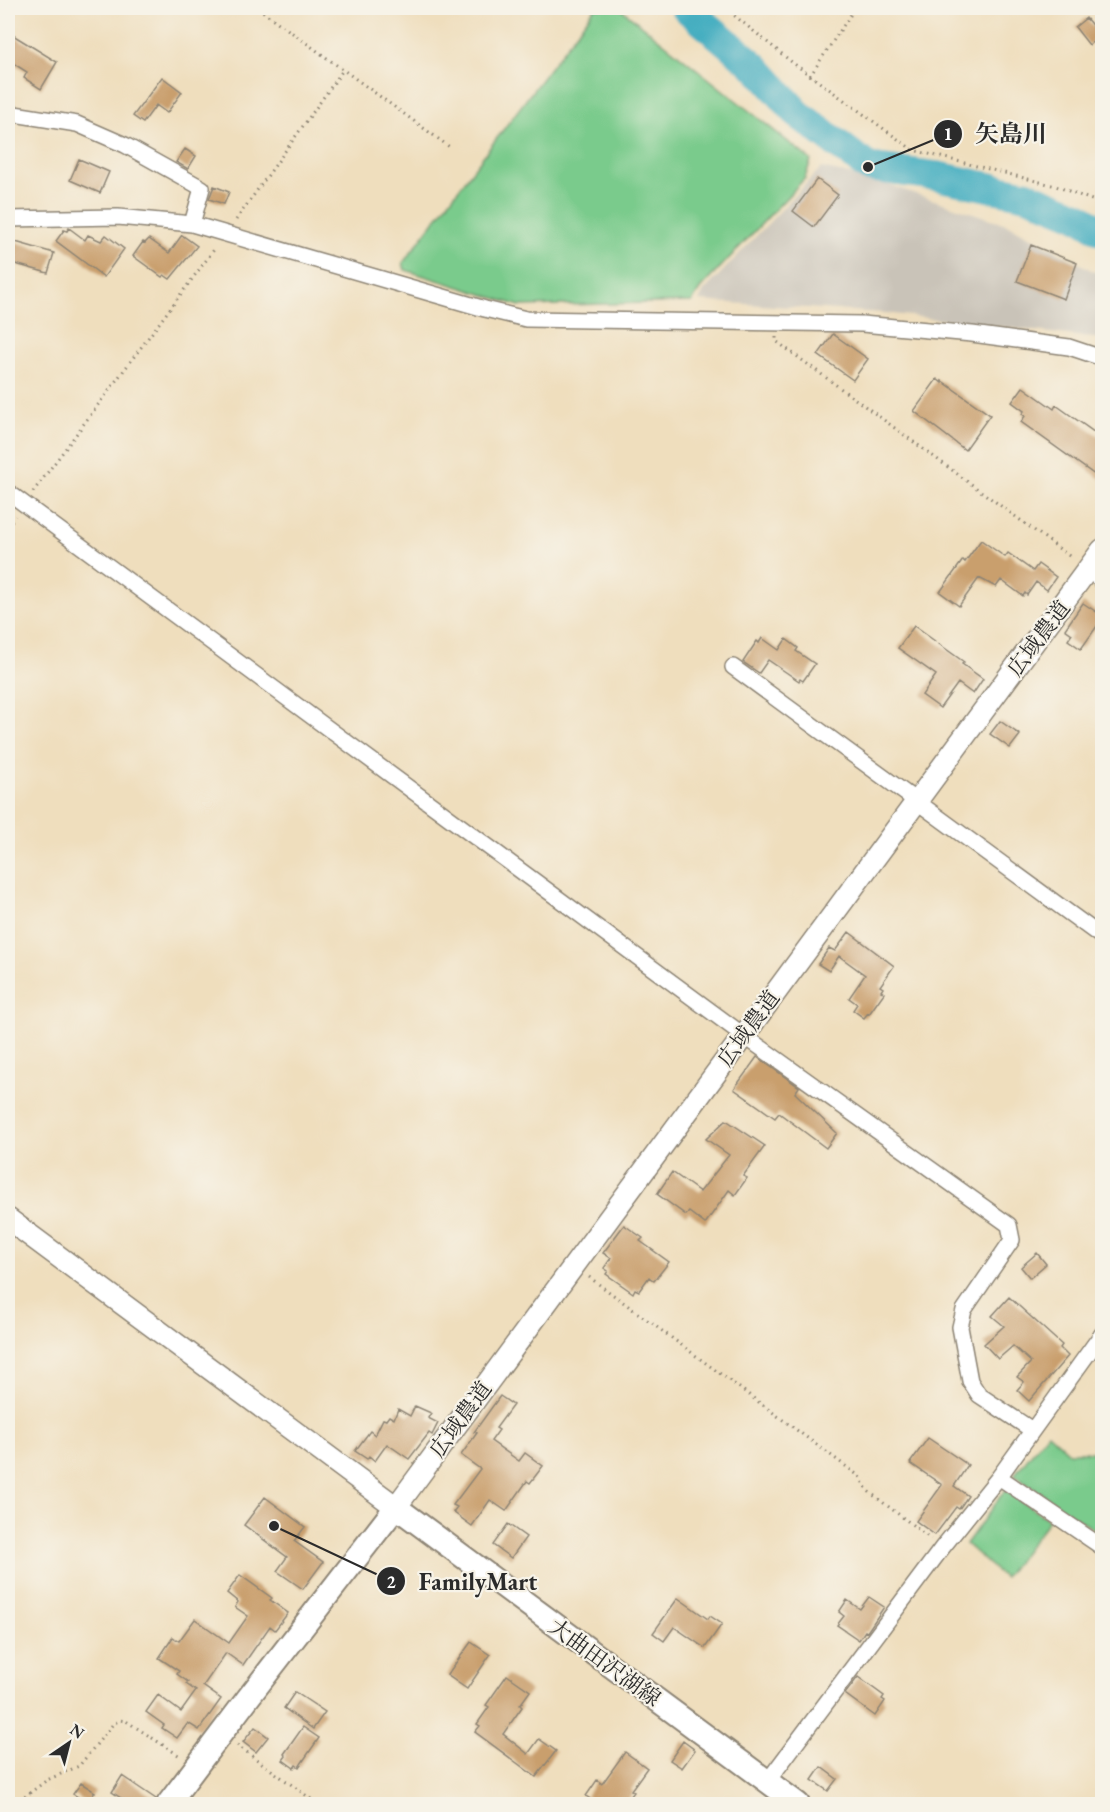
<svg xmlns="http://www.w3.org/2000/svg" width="1110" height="1812" font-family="'EB Garamond','Noto Serif JP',serif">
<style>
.industrial{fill:#c9c3b8}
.green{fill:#7acb8c;stroke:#527b5c;stroke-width:1.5}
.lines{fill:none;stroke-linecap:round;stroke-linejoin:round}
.river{stroke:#40acbf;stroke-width:30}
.building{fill:#c99f6d}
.street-casing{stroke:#8d8474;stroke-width:18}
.secondary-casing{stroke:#8d8474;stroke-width:24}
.primary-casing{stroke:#8d8474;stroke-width:26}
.path{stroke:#8d8474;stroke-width:3;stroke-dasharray:1.5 4.5;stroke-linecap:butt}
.street{stroke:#fff;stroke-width:15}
.secondary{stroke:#fff;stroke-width:21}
.primary{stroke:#fff;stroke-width:22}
.labels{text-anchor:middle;stroke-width:4.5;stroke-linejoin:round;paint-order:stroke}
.street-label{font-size:22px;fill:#2b2b2b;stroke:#f7f3e8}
.leader{fill:none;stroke:#2b2b2b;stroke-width:2}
.callout-dot{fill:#2b2b2b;stroke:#f7f3e8;stroke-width:2}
.mark-label{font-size:18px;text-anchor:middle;font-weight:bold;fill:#fff}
.callout-label{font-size:24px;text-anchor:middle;font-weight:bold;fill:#2b2b2b;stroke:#f7f3e8;stroke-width:4.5;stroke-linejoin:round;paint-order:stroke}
</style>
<rect width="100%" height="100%" fill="#f7f3e8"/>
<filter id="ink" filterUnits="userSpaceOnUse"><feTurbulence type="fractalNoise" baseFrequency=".0167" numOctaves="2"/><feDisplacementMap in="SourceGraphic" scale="12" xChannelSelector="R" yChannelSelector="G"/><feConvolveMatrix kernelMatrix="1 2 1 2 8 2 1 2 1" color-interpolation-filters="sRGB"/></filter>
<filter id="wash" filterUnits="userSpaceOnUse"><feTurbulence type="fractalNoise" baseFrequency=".008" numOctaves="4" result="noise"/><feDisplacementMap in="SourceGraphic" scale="24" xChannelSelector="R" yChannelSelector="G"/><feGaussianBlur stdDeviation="1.35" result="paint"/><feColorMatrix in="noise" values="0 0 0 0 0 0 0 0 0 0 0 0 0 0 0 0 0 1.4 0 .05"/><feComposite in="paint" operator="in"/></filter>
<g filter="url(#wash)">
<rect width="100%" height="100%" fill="#efdebd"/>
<path class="industrial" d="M821,168L868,178L1009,225L1102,276V339L885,313L699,301L704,291Z"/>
<path class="green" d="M595,8H620L811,160L805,178L700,289L692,302L520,306L405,270L403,263Z
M1048,1433L1069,1452H1102V1535L1014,1475Z
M1005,1490L1049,1520L1004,1578L966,1544Z"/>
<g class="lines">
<path class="river" d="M686,8L756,67L798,114L868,167L936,176L1027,195L1078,216L1102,231"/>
</g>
<g id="blocks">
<path class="building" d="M1086,18L1100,35L1089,45L1075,27Z
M8,32L57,62L41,89L24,78L27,72L8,60Z
M162,77L182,92L167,113L156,105L143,123L133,116Z
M185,149L196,156L188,169L176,162Z
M79,159L109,172L100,193L70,180Z
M817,179L838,195L814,227L793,211Z
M214,186L229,192L224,204L209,199Z
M69,228L85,240L88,235L101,241L106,235L124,249L104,277L56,241L64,230L67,231Z
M182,235L197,246L170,279L164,275L162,277L133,256L143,242L145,243L149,239L169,253Z
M12,241L54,253L48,273L8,262Z
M1031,245L1077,263L1064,299L1017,281Z
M833,334L868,359L853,380L818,355Z
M937,379L942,383V381L990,415L965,450L914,411Z
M1023,387L1054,409L1056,405L1102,438V480L1021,422L1025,416L1022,414L1024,411L1012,402Z
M981,540L1005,557L1008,553L1033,571L1038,564L1056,577L1047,590L1036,582L1027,595L1025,593L1023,596L1001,580L996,587L979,578L959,606L940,592L963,560L965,562Z
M1083,603L1101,615L1099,617L1102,619L1081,649L1068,640L1072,634L1065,629Z
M914,626L964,662L962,664L983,679L973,694L958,683L940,708L922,695L936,675L898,648Z
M762,638L779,650L786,639L798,648L796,651L815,664L803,681L800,679L799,681L768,660L759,673L743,662L757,641L759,643Z
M1000,721L1020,735L1010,748L990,734Z
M849,932L894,966L880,986L883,988L881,991L884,993L869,1014L868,1013L864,1018L853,1010L857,1004L849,998L865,975L839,956L829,971L818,964L829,948L835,951Z
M757,1057L799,1087L795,1093L837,1133L826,1148L779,1113L775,1118L734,1089Z
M726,1120L765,1146L743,1176L747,1178L735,1195L729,1190L705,1224L689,1212L686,1215L657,1194L672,1172L700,1192L729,1155L706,1139Z
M624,1225L643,1238L640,1241L669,1262L654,1281L649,1277L639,1291L635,1289L633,1293L606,1274L608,1271L604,1268L611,1258L603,1253Z
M1037,1253L1046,1264L1030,1278L1021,1267Z
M1009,1297L1062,1345L1060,1348L1068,1356L1029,1401L1017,1390L1024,1382L1017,1377L1031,1362L1013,1346L998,1359L984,1344L1004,1326L992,1316Z
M500,1396L513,1405L496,1428L499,1430L491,1441L519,1461L525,1453L543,1466L530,1483L527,1481L506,1511L490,1500L472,1526L453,1512L457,1507L453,1505L480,1469L461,1455L477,1433L474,1432Z
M415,1406L431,1413L428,1418L438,1423L432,1435L429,1433L409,1459L387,1444L375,1461L369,1456L367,1459L355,1451L370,1431L375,1435L383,1419L386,1420L389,1416L394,1419L398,1409L410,1416Z
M928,1438L968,1465L954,1486L968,1496L959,1509L956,1507L935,1535L916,1521L942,1485L910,1463Z
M265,1497L305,1527L294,1541L323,1562L303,1589L277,1571L287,1557L244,1525Z
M508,1524L526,1537L511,1558L493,1545Z
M240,1575L272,1598L270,1600L288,1613L275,1630L270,1626L243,1665L226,1653L203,1686L221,1699L199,1730L188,1723L177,1738L162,1728L164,1725L146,1712L158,1695L181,1712L196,1691L186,1684L188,1682L177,1674L179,1671L159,1658L173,1637L179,1641L195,1619L229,1643L248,1616L235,1607L238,1602L227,1593Z
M869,1597L884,1607L867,1632L865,1631L859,1640L837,1625L844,1616L839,1612L847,1600L860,1609Z
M678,1598L708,1619L710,1616L722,1624L705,1648L674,1627L664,1641L653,1633Z
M471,1642L490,1655L467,1689L447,1675Z
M507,1675L530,1691L520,1705L522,1707L503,1734L528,1754L539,1739L556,1751L536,1777L475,1732L480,1726L477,1724L489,1707L486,1705Z
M858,1677L884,1696L882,1699L885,1701L875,1716L845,1694Z
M295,1692L325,1712L313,1729L284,1708Z
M255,1727L268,1737L256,1752L243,1742Z
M303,1727L319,1738L299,1767L296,1765L294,1768L283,1760L286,1756L284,1754Z
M683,1741L695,1750L682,1768L670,1760Z
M625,1752L647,1768L631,1790L634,1792L625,1804H598L586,1796L597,1780L602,1784Z
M821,1767L837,1779L828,1791L812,1780Z
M122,1776L156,1799L155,1804H130L112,1792Z
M81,1783L95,1792L87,1803L73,1794Z"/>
</g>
</g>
<g filter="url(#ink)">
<use href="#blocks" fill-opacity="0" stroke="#8d8474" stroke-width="1.5"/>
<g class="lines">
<defs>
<path id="street" d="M8,113L77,124L125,145L202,188L192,224
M8,219L118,217L192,224L485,309L526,319L862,324L972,334L1069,347L1102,358
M8,492L743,1035L1009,1225L1012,1240L964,1310L960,1327L970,1381L979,1395L1032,1430
M1088,570L1102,581
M733,667L1102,937
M999,1477L1102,1547
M767,1782L942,1548L999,1477L1102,1334"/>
<path id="secondary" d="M8,1219L396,1507L1102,550"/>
<path id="primary" d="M168,1804L248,1698L396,1507L798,1804"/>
</defs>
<use href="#street" class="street-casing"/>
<use href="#secondary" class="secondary-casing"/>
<use href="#primary" class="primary-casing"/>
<path class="path" d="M258,8L451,148
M725,8L793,63L913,150L1056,186L1102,204
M810,76L855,8
M236,220L343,70
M776,337V341L1072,558
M33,492L216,247
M8,526L15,516
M589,1277L859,1476L868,1491L931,1539
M237,1745L318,1804
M15,1804L47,1780L79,1766L113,1724L120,1720L126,1721L180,1756"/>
<use href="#street" class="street"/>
<use href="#secondary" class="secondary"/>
<use href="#primary" class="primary"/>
</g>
</g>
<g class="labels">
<g class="street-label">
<text transform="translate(1038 638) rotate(-53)" y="8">広域農道</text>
<text transform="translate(748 1028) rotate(-54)" y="8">広域農道</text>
<text transform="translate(460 1419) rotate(-54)" y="8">広域農道</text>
<text transform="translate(605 1662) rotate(36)" y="8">大曲田沢湖線</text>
</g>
</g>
<path class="leader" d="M868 167L948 134M274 1526L391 1581"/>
<g class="callout-dot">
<circle cx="868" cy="167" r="6"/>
<circle cx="274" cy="1526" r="6"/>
<circle cx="948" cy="134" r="15"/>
<circle cx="391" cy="1581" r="15"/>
</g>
<g class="mark-label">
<text x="948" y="140">1</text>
<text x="391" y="1588">2</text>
</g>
<g class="callout-label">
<text x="1011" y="142">矢島川</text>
<text x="478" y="1590">FamilyMart</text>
</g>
<rect width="1110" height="1812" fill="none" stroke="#f7f3e8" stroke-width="30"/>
<g transform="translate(69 1743) rotate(35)" stroke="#f7f3e8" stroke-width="4.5" paint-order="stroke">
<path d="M0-4.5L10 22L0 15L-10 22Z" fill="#2b2b2b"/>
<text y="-9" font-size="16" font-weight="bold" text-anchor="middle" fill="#2b2b2b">N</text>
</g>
</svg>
